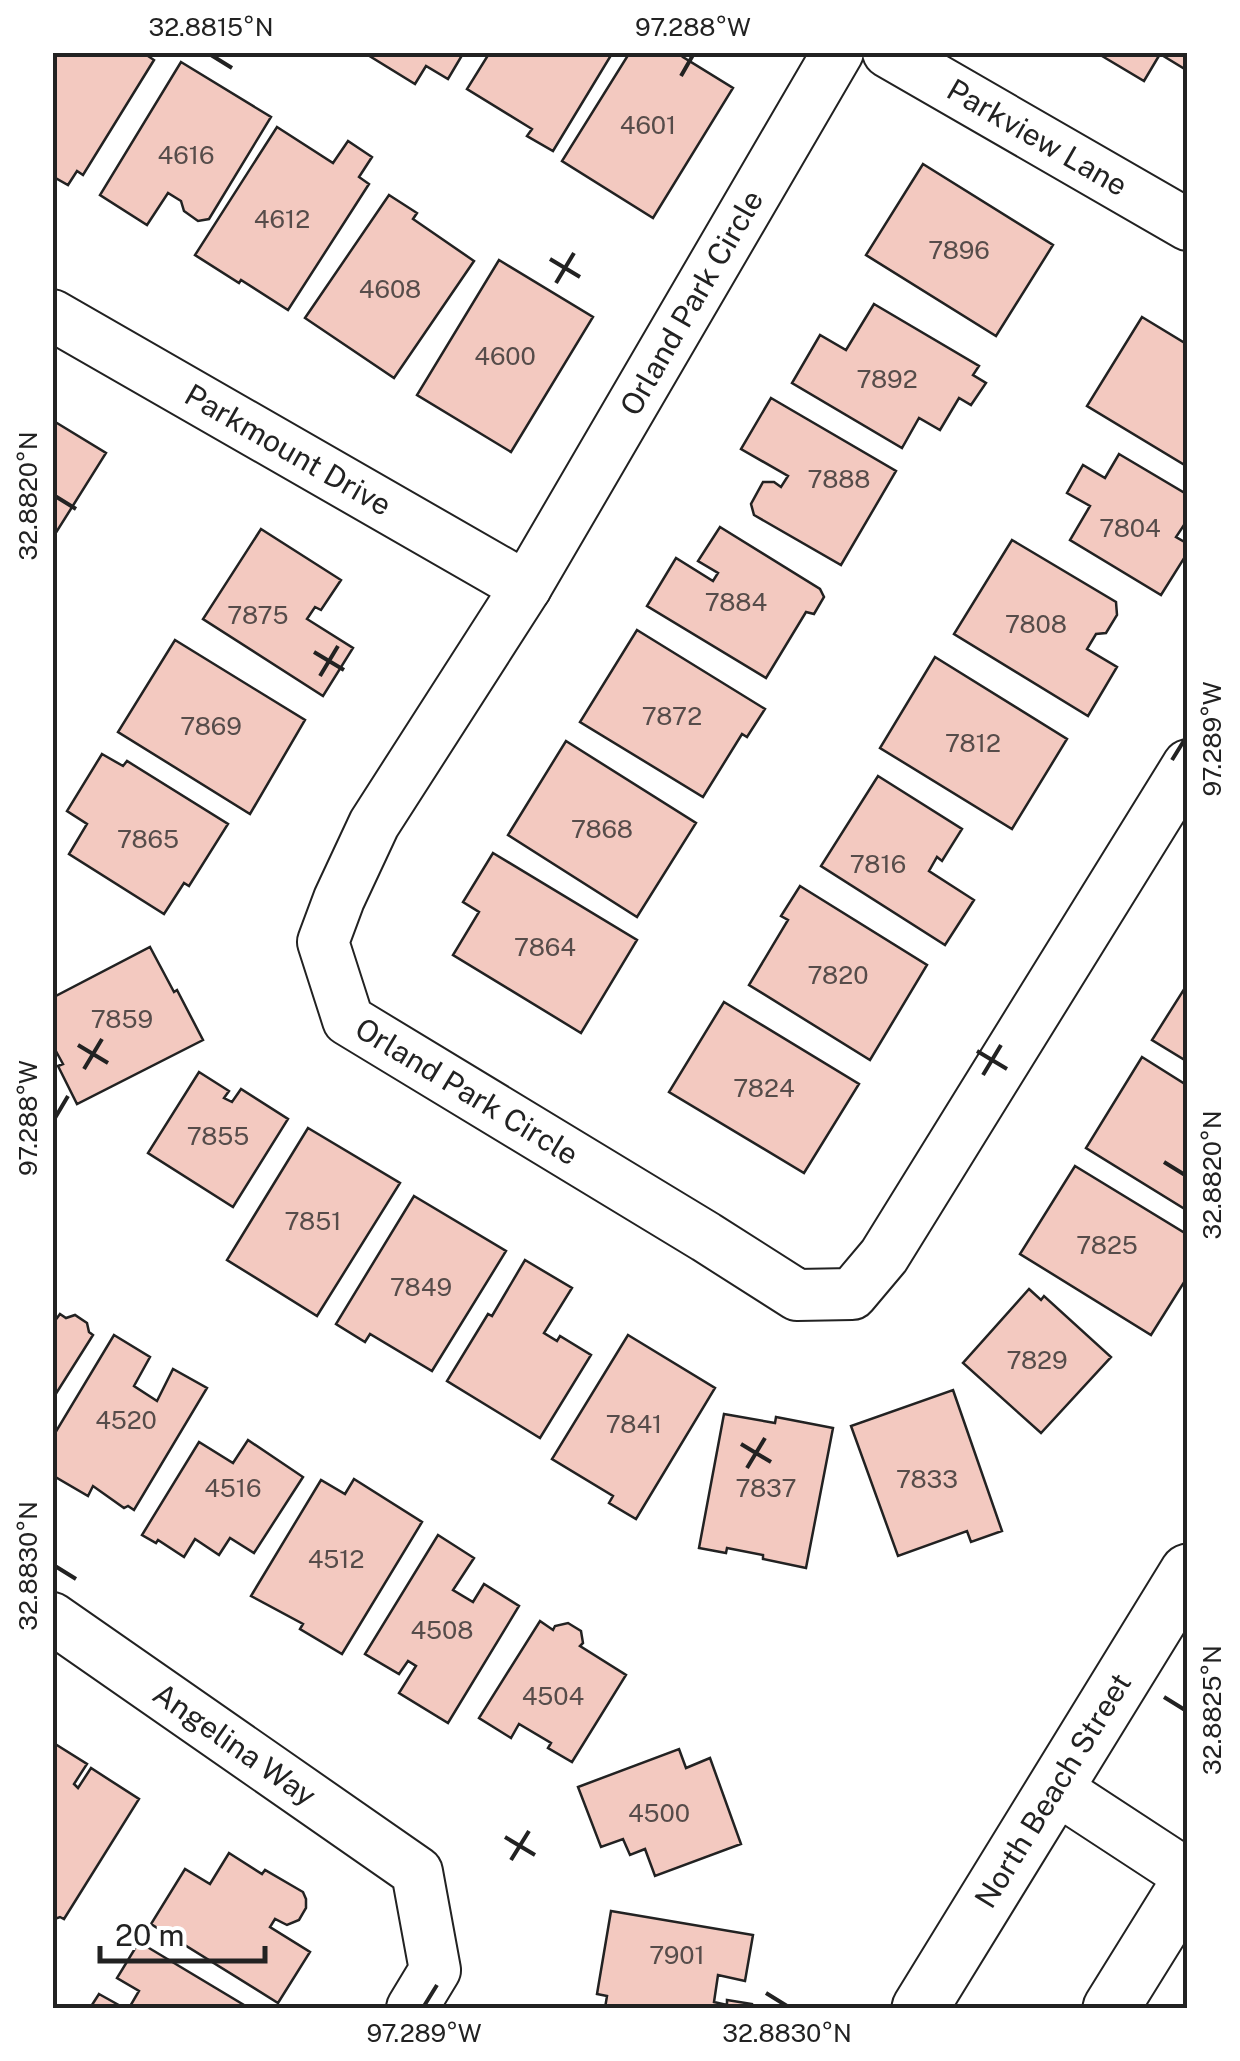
<svg xmlns="http://www.w3.org/2000/svg" width="1240" height="2061" font-family="'Public Sans',sans-serif">
<style>
.building{fill:#f3c9c0;stroke:#222;stroke-width:2.5}
.lines{fill:none;stroke-linecap:round;stroke-linejoin:round}
.street-casing{stroke:#222;stroke-width:54}
.secondary-casing{stroke:#222;stroke-width:59}
.street{stroke:#fff;stroke-width:50}
.secondary{stroke:#fff;stroke-width:55}
.ticks{fill:none;stroke:#222;stroke-width:4}
.labels{text-anchor:middle;stroke-width:8;stroke-linejoin:round;paint-order:stroke}
.number-label{font-size:25px;fill:#564c4a}
.street-label{font-size:30px;fill:#222;stroke:#fff}
.neatline{fill:none;stroke:#222;stroke-width:4}
.ticks-label{font-size:25px;text-anchor:middle;fill:#222}
</style>
<rect width="100%" height="100%" fill="#fff"/>
<path class="building" d="M52,52H142L154,60L83,175L77,171L68,185L52,176Z
M363,52H464L448,79L426,66L415,84Z
M490,52H613L553,151L527,136L532,129L467,89Z
M630,52H683L685,54L683,57L733,88L653,218L562,161Z
M1188,52V71L1160,54L1144,81L1097,53Z
M181,62L271,117L209,219L198,221L184,211L181,201L168,193L147,225L100,195Z
M277,127L333,163L348,141L372,157L359,177L369,184L288,310L241,280L239,283L195,255Z
M923,164L1053,245L996,336L866,255Z
M389,195L417,213L413,219L474,261L394,378L305,318Z
M499,260L593,317L511,452L417,395Z
M874,304L979,366L973,375L986,383L971,405L959,398L940,430L919,418L902,448L792,383L820,335L846,350Z
M1142,317L1188,345V467L1087,406Z
M771,398L896,471L841,565L754,515L751,504L763,482H774L781,487L788,476L741,449Z
M52,420L106,453L52,539Z
M1119,454L1188,495V519L1176,537L1188,544V552L1161,595L1070,540L1090,506L1067,493L1083,465L1105,478Z
M720,527L820,589L824,597L814,614L806,612L766,678L647,606L676,558L713,581L718,573L698,561Z
M261,529L341,580L321,610L315,607L307,619L353,648L323,696L203,619Z
M1012,540L1116,602L1117,615L1106,633L1096,634L1087,649L1117,667L1088,716L954,634Z
M637,630L765,709L747,737L742,734L703,797L580,722Z
M175,640L305,720L250,814L118,732Z
M935,657L1067,739L1012,829L880,748Z
M566,741L696,823L637,917L508,835Z
M102,754L123,766L127,761L228,824L189,886L184,883L164,914L69,854L87,824L67,811Z
M878,776L962,829L942,861L937,857L929,871L974,900L945,945L821,866Z
M493,853L637,940L581,1033L453,955L479,912L463,902Z
M800,886L927,965L870,1060L749,985L788,920L781,916Z
M150,947L174,992L177,990L203,1040L77,1104L58,1066L63,1064L52,1044V998Z
M1188,983V1062L1152,1040Z
M724,1002L859,1084L804,1173L669,1092Z
M1142,1057L1188,1086V1211L1086,1148Z
M199,1072L229,1091L224,1098L232,1102L241,1089L288,1119L233,1207L148,1153Z
M308,1128L400,1183L317,1316L227,1260Z
M1075,1166L1188,1235V1276L1151,1335L1020,1254Z
M414,1196L506,1251L432,1371L370,1334L365,1342L336,1324Z
M525,1260L572,1288L544,1333L557,1341L560,1336L591,1355L540,1438L447,1381L488,1314L492,1316Z
M1029,1289L1041,1300L1044,1296L1111,1357L1041,1433L963,1363Z
M60,1314L66,1318L75,1315L87,1323L89,1332L93,1335L52,1400V1315L57,1318Z
M114,1335L150,1357L134,1386L157,1401L173,1369L207,1388L134,1510L128,1506L124,1508L93,1486L88,1496L52,1475V1438Z
M628,1335L715,1388L636,1519L609,1503L613,1496L552,1459Z
M953,1390L1002,1531L971,1542L967,1531L898,1556L851,1426Z
M724,1414L775,1423L776,1417L833,1428L806,1568L763,1559V1555L727,1548L726,1553L699,1548Z
M248,1440L303,1477L254,1553L230,1538L219,1555L195,1539L184,1557L158,1540L156,1543L142,1535L199,1442L233,1463Z
M354,1479L422,1522L342,1654L300,1629L303,1624L251,1596L321,1480L345,1494Z
M438,1535L474,1558L453,1590L473,1602L484,1584L519,1606L448,1723L399,1693L416,1666L408,1661L399,1674L365,1654Z
M540,1621L553,1630L555,1626L568,1623L581,1631L583,1643L580,1646L626,1675L572,1762L548,1748L551,1743L519,1724L511,1738L479,1718Z
M52,1742L87,1764L74,1784L78,1788L91,1768L139,1799L64,1919L60,1917L52,1920Z
M679,1749L686,1768L710,1758L741,1844L655,1876L645,1849L630,1855L623,1839L601,1847L578,1787Z
M229,1853L262,1874L265,1870L303,1892L306,1899V1908L299,1920L287,1925L275,1919L270,1927L310,1952L278,2003L151,1924L185,1869L210,1884Z
M611,1911L753,1935L745,1981L718,1975L714,2002L727,2005V2000L752,2004V2008H605L607,1996L597,1994Z
M139,1942L249,2008H129L139,1991L117,1978Z
M99,1994L124,2008H90Z"/>
<g class="lines">
<defs>
<g id="street">
<path id="s1" d="M838,52L526,587L374,824L339,899L323,942L348,1020L706,1237L797,1295L852,1294L884,1256L1188,765"/>
<path id="s2" d="M888,52L1188,225"/>
<path id="s3" d="M52,315L526,587"/>
<path id="s4" d="M52,1618L417,1872L435,1970L412,2008"/>
<path d="M1055,1788L1188,1875"/>
</g>
<g id="secondary">
<path id="s5" d="M920,2008L1188,1572"/>
<path d="M1111,2008L1188,1884"/>
</g>
</defs>
<use href="#street" class="street-casing"/>
<use href="#secondary" class="secondary-casing"/>
<use href="#street" class="street"/>
<use href="#secondary" class="secondary"/>
</g>
<path class="ticks" d="M211,55L232,68M681,76L693,55M550,259L580,277M556,283L574,253M55,496L76,509M314,652L344,670M320,676L338,646M1172,760L1185,739M78,1045L108,1063M977,1051L1007,1069M84,1069L102,1039M983,1075L1001,1045M55,1118L68,1096M1164,1162L1185,1175M741,1444L771,1462M747,1468L765,1438M55,1566L76,1579M1164,1697L1185,1710M505,1837L535,1855M511,1860L529,1831M766,1993L787,2006M424,2006L437,1985"/>
<g class="labels">
<g class="number-label">
<text x="648" y="134">4601</text>
<text x="186" y="164">4616</text>
<text x="282" y="228">4612</text>
<text x="959" y="259">7896</text>
<text x="390" y="298">4608</text>
<text x="505" y="365">4600</text>
<text x="887" y="388">7892</text>
<text x="839" y="488">7888</text>
<text x="1130" y="537">7804</text>
<text x="736" y="611">7884</text>
<text x="258" y="624">7875</text>
<text x="1036" y="633">7808</text>
<text x="672" y="725">7872</text>
<text x="211" y="735">7869</text>
<text x="973" y="752">7812</text>
<text x="602" y="838">7868</text>
<text x="148" y="848">7865</text>
<text x="878" y="873">7816</text>
<text x="545" y="956">7864</text>
<text x="838" y="984">7820</text>
<text x="122" y="1028">7859</text>
<text x="764" y="1097">7824</text>
<text x="218" y="1145">7855</text>
<text x="313" y="1230">7851</text>
<text x="1107" y="1254">7825</text>
<text x="421" y="1296">7849</text>
<text x="1037" y="1369">7829</text>
<text x="126" y="1429">4520</text>
<text x="634" y="1433">7841</text>
<text x="927" y="1488">7833</text>
<text x="233" y="1497">4516</text>
<text x="766" y="1497">7837</text>
<text x="336" y="1568">4512</text>
<text x="442" y="1639">4508</text>
<text x="553" y="1705">4504</text>
<text x="659" y="1822">4500</text>
<text x="677" y="1964">7901</text>
</g>
<g class="street-label">
<text dy="10" stroke="none"><textPath href="#s2" startOffset="172">Parkview Lane</textPath></text>
<text transform="translate(692 303) rotate(-60)" y="10">Orland Park Circle</text>
<text dy="10" stroke="none"><textPath href="#s3" startOffset="272">Parkmount Drive</textPath></text>
<text dy="10" stroke="none"><textPath href="#s1" startOffset="1250">Orland Park Circle</textPath></text>
<text dy="10" stroke="none"><textPath href="#s4" startOffset="222">Angelina Way</textPath></text>
<text dy="10" stroke="none"><textPath href="#s5" startOffset="255">North Beach Street</textPath></text>
</g>
</g>
<rect width="1240" height="2061" fill="none" stroke="#ffffff" stroke-width="110"/>
<path d="M100 1946v15h165v-15" fill="none" stroke="#222222" stroke-width="5"/>
<text x="115" y="1946" font-size="30" fill="#222222" stroke="#ffffff" stroke-width="8" paint-order="stroke">20 m</text>
<rect x="55" y="55" width="1130" height="1951" class="neatline"/>
<g class="ticks-label">
<text x="211" y="36">32.8815°N</text>
<text x="693" y="36">97.288°W</text>
<text transform="translate(28 496) rotate(-90)" y="9">32.8820°N</text>
<text transform="translate(1212 739) rotate(-90)" y="9">97.289°W</text>
<text transform="translate(28 1118) rotate(-90)" y="9">97.288°W</text>
<text transform="translate(1212 1175) rotate(-90)" y="9">32.8820°N</text>
<text transform="translate(28 1566) rotate(-90)" y="9">32.8830°N</text>
<text transform="translate(1212 1710) rotate(-90)" y="9">32.8825°N</text>
<text x="424" y="2042">97.289°W</text>
<text x="787" y="2042">32.8830°N</text>
</g>
</svg>
